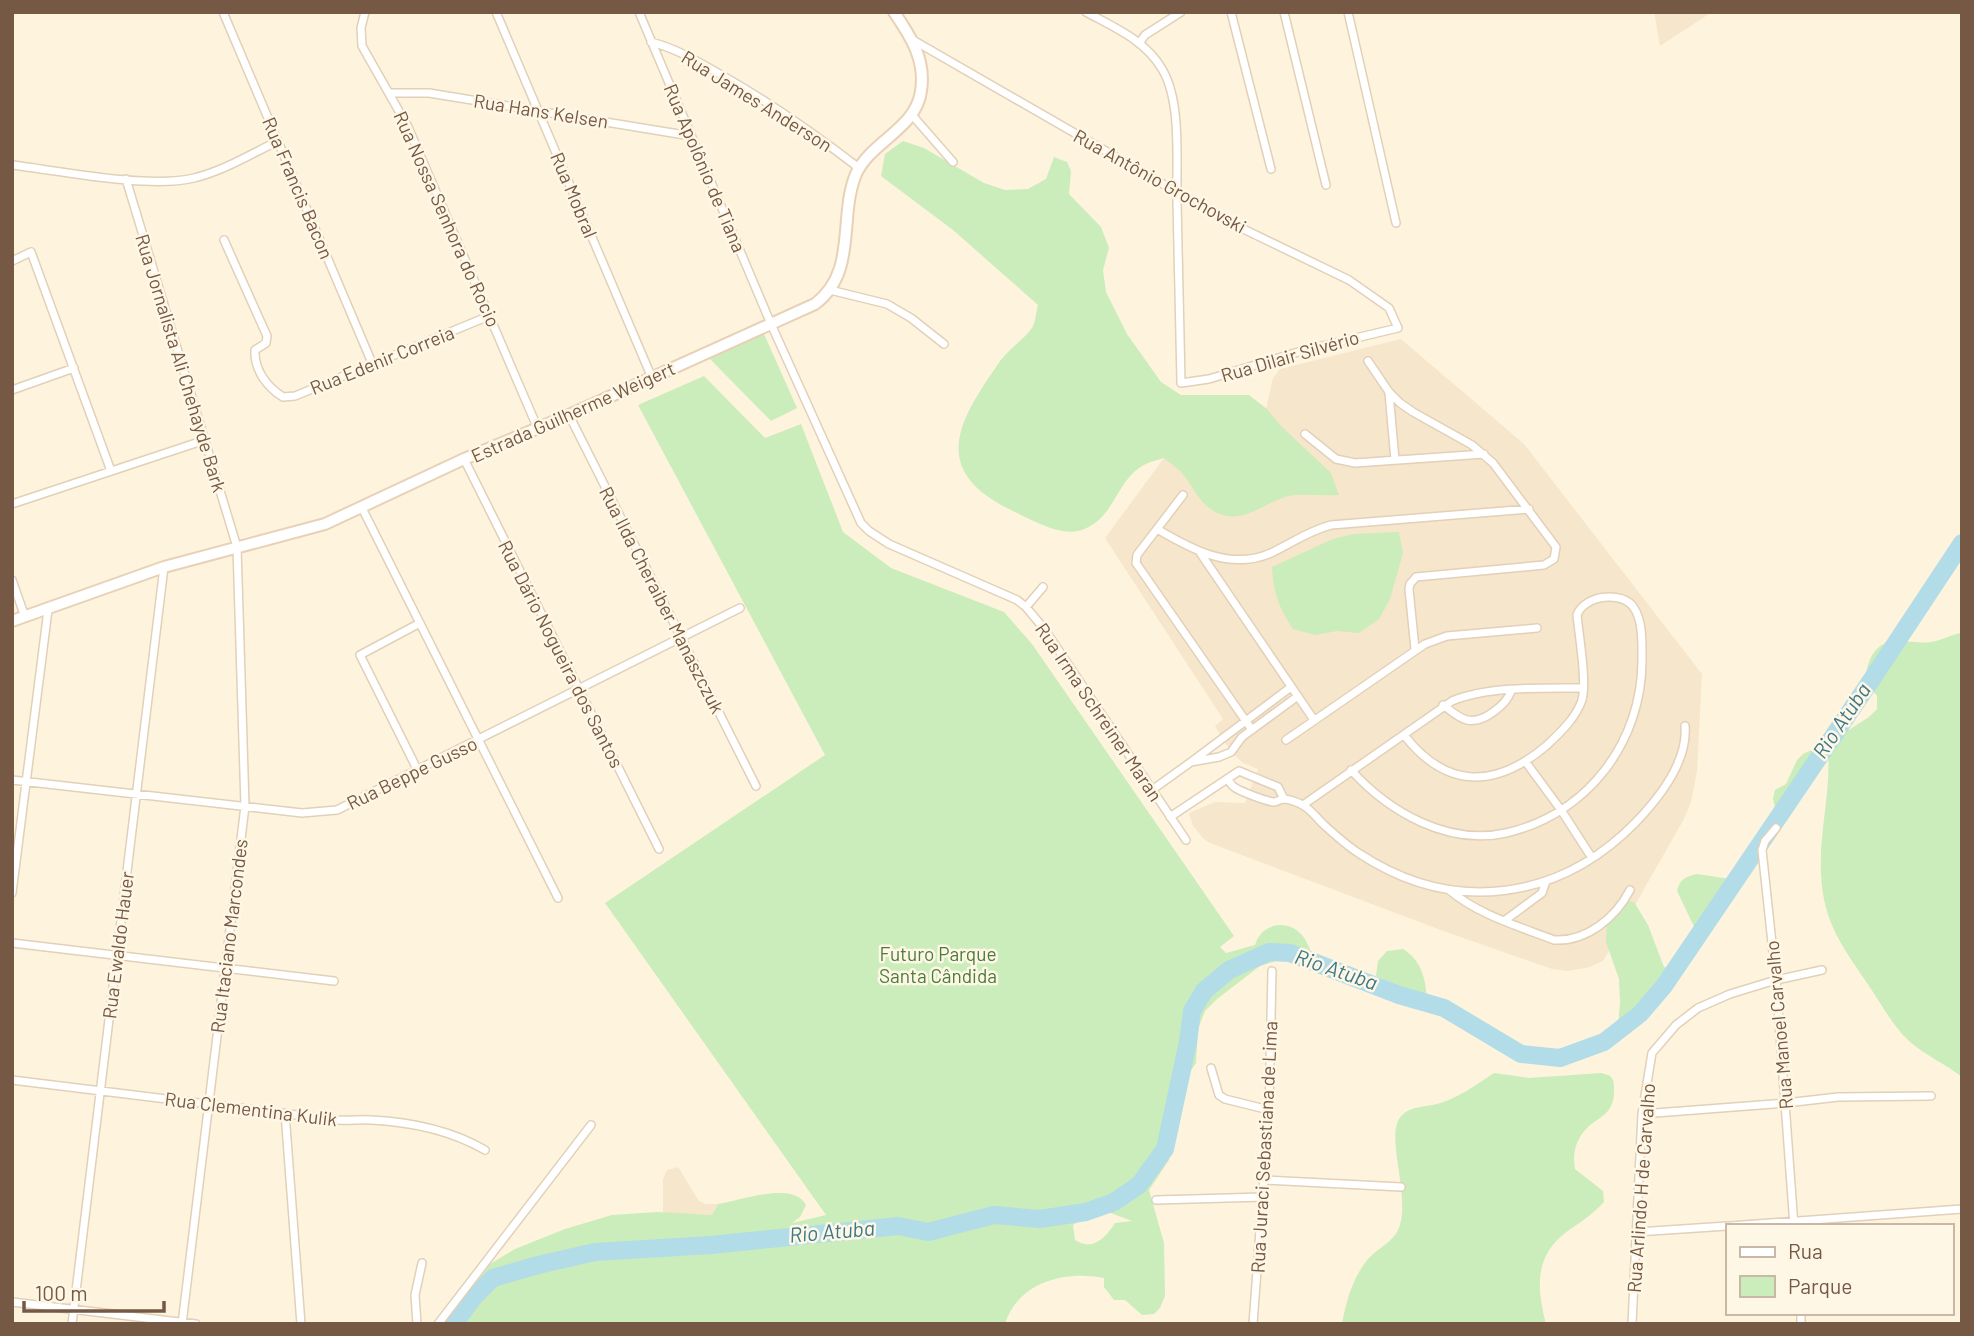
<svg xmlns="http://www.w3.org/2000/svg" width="1974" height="1336" font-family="Barlow,sans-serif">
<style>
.residential{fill:#f6e6cb}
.green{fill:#cbecbb;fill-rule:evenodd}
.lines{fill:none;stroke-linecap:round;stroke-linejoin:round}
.river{stroke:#b1dce8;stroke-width:18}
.street-casing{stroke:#e2d0b9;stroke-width:10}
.secondary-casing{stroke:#e8d1b7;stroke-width:14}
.street{stroke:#fff;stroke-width:7}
.secondary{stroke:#fff;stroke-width:10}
.labels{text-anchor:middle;stroke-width:5;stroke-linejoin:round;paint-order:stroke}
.street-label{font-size:19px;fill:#755944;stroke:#fff7e5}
.park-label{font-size:19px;fill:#4a7c3b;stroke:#fff7e5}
.water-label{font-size:21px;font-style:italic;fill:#3c788b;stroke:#fff7e5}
</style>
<rect width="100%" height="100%" fill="#fef4dd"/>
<path class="residential" d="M1654,12H1712L1660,46Z
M1401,339L1524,444L1702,674L1697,771L1691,802L1684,819L1603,961L1590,967L1568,971L1552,969L1446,932L1210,843L1204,839L1193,826L1189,813L1215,802L1245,803L1258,769L1243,763L1231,752L1215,726L1223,719L1105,538L1164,458L1266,409L1273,378L1280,369Z
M678,1167L699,1201L706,1204H718L712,1215L682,1214L659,1221L663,1213V1179L667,1170Z"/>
<path class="green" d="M903,141L924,148L984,183L1005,190L1028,189L1046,179L1054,157L1067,162L1071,171L1069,194L1101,227L1109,248L1103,270L1106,292L1127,334L1161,382L1181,395H1249L1267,409L1281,426L1331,473L1339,495C1324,496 1310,494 1295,495C1264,498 1241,533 1208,507C1196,497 1191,483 1181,472C1177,467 1169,463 1164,458C1158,460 1149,462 1144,465C1115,480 1115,522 1078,531C1056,536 1022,515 1003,506C927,465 964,414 1000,361C1009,349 1027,337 1033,326C1036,320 1036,311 1038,305L953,230L881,176L885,154Z
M764,334L797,408L771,421L709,358Z
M704,376L765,438L801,424L843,532L891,568L1004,612L1032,644L1234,936L1220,947L1226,953L1255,945C1261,924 1286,918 1301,934C1307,940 1311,952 1314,960L1276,961L1260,966L1217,999L1205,1011L1198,1029L1196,1063L1184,1081L1169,1160L1149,1190L1164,1243L1165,1296L1160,1308L1154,1314L1142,1315L1125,1300H1114L1104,1287V1278C1065,1270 1018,1282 1005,1324H445L490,1264L515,1249L565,1229L612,1215L657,1212L712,1215L718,1204C739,1201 794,1180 806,1205L800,1217L792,1223L826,1215L605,903L825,755L638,405ZM1108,1212L1132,1221L1115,1223C1106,1237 1093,1252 1075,1240L1073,1225L1081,1220Z
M1399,532L1403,553L1390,599L1379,619L1359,633L1337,631L1315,635L1293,629C1279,608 1273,592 1272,567L1333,539L1354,534Z
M1962,633V1077C1945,1064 1925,1055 1909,1041C1893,1026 1883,1007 1871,989C1844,948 1823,925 1821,873C1819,832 1831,792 1828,751L1822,747L1816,752L1777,816L1773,799L1775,790L1786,784L1797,760L1803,754L1833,740L1869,717L1877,709V696C1868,684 1863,677 1869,662C1883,627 1911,648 1936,641C1945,639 1952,634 1962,633Z
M1697,874L1737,880L1699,937L1677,891C1680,879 1685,877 1697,874Z
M1620,900L1634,902L1648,925L1664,967L1677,971L1656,999L1618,1028L1620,1002L1619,979L1606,942L1607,917Z
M1403,949C1422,961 1425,978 1427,998L1376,976L1378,961L1387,951Z
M1494,1073L1529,1078L1601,1073C1609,1075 1614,1076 1614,1086C1616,1120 1594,1114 1580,1137C1574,1147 1573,1157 1575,1169L1603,1191L1604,1202C1592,1215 1579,1223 1565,1233C1534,1258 1537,1288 1546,1324H1342C1346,1301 1354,1273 1371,1256C1379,1248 1393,1241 1398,1230C1412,1201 1386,1140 1399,1119C1407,1107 1421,1107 1433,1105C1456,1100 1474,1086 1494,1073Z"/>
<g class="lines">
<path class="river" d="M454,1324L474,1297L493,1278L538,1265L595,1252L711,1245L898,1226L928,1232L994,1215L1040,1219L1086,1212L1114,1202L1139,1185L1165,1149L1188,1042L1192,1011L1204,991L1229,970L1269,952L1290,953L1399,995L1444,1008L1521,1054L1560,1058L1604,1042L1640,1014L1664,986L1872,679L1962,543"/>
<defs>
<path id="street" d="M223,12L372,363
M365,12L361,28L362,46L408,127L538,429
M496,12L652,378
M639,12L771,324L861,523L869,531L889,544L1017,600L1026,607L1045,630L1186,840
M1231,12L1271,169
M1284,12L1326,185
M1348,12L1396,223
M913,40L1229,222L1349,280L1389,308L1398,328L1305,350L1209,379L1181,383C1180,322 1178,261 1177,201C1176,162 1182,102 1162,69C1145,40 1115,28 1086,12
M651,42C678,49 700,63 725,77C772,104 816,135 859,168
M1140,42L1145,35L1181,12
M391,93H429L691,136
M912,115L953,162
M12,165C61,171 149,189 194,178C223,171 251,154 278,141
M126,179L237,547L245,806L182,1324
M224,240L267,336L266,343L255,350C254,370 267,387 283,397L295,396L489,316
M12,261L31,252L111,471
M830,290L887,304L911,318L944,344
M1368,361L1389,392L1400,403L1413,412L1472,445L1493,463L1556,547L1554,559L1544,565L1416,577L1410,584L1409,589L1415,649
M12,390L74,368
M1389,393L1395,460
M569,415L756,786
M1305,434L1336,459L1355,463L1484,454
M464,459L659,849
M1183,495L1137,555L1136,563L1252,730
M12,504L205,440
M362,508L558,898
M1157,529C1191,549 1230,571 1271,553C1292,543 1308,531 1331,525L1529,509
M1201,554L1314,720
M12,580L25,617
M1026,607L1043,587
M1291,687L1191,762L1219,757L1231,752L1242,737L1298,696
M1443,705C1450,710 1458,718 1467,720C1483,724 1507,704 1511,691
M1286,740L1425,644L1447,636L1537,628
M1525,761L1561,810L1592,858
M1351,770C1389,812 1448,846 1506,833C1588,814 1642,742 1642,660C1642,644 1643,621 1634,608C1623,590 1584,595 1577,615C1579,636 1587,681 1582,700C1576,718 1560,733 1546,746C1495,789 1446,789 1404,735
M418,771L360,655L420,623
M1227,779C1228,780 1233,787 1234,787C1239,791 1268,802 1274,802C1277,802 1280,799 1284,799C1289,799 1300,803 1304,806C1311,810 1317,818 1323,824C1335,835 1347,846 1360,854C1453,915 1559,901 1636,822C1659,798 1688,761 1685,726
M12,780L302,813L337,810L740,608
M1152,790L1191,762
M1303,805L1452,701C1489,686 1543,688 1583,688
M1170,817L1239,771L1278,787L1284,799
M1776,828L1765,841L1762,850L1776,980L1794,1226
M1449,890C1479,915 1518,926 1554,940C1587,942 1616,917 1630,890
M12,893L48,610
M1504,921L1542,893L1546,881
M12,943L334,981
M1211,1068L1219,1095L1225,1099L1269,1110
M12,1080L338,1120C349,1121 360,1119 372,1120C410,1122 452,1131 485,1150
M285,1113L301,1324
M1642,1114L1786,1103L1838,1097L1931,1096
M1264,1180L1401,1187
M1156,1200L1263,1197
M1730,1226L1962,1209
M1637,1232L1727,1226
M12,1302L196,1324
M1801,1313V1324
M72,1324L164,567
M417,1324L415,1295L422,1263
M438,1324L591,1125
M1253,1324L1269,1110L1272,971
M1632,1324L1642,1114L1652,1053L1676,1025L1698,1008L1730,994L1776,980L1822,970"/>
<path id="secondary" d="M12,621L164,567L325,524L464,459L569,415L815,304C858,272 838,217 856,174C871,141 916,129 921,91C926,60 911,37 894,12"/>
</defs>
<use href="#street" class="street-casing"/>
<use href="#secondary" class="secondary-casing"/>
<use href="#street" class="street"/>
<use href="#secondary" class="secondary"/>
</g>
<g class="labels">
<g class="street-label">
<text transform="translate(757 101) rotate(32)" y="7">Rua James Anderson</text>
<text transform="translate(541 111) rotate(9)" y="7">Rua Hans Kelsen</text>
<text transform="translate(705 168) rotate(67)" y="7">Rua Apolônio de Tiana</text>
<text transform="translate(1160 181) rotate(29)" y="7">Rua Antônio Grochovski</text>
<text transform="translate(298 188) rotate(67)" y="7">Rua Francis Bacon</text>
<text transform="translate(574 195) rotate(67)" y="7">Rua Mobral</text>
<text transform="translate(447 219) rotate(66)" y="7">Rua Nossa Senhora do Rocio</text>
<text transform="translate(1290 356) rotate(-16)" y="7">Rua Dilair Silvério</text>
<text transform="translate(382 360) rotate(-22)" y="7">Rua Edenir Correia</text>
<text transform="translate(181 363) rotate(73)" y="7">Rua Jornalista Ali Chehayde Bark</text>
<text transform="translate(573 412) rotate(-24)" y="7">Estrada Guilherme Weigert</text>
<text transform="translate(662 600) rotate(63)" y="7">Rua Ilda Cheraiber Manaszczuk</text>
<text transform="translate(561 654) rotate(63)" y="7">Rua Dário Nogueira dos Santos</text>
<text transform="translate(1099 712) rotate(56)" y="7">Rua Irma Schreiner Maran</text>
<text transform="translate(412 773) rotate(-26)" y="7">Rua Beppe Gusso</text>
<text transform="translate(229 936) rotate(-83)" y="7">Rua Itaciano Marcondes</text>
<text transform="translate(118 945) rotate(-83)" y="7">Rua Ewaldo Hauer</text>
<text transform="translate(1779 1025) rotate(-95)" y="7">Rua Manoel Carvalho</text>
<text transform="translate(251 1109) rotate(7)" y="7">Rua Clementina Kulik</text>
<text transform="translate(1264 1147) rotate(-87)" y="7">Rua Juraci Sebastiana de Lima</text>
<text transform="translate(1641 1188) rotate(-86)" y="7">Rua Arlindo H de Carvalho</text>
</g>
<g class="park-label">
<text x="938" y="961">Futuro Parque<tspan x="938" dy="22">Santa Cândida</tspan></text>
</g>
<g class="water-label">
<text transform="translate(1842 721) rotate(-56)" y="7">Rio Atuba</text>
<text transform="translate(1336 970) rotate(19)" y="7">Rio Atuba</text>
<text transform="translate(832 1232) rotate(-5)" y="7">Rio Atuba</text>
</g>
</g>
<rect width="1974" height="1336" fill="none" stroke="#755944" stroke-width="28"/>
<rect x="1726" y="1224" width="228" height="91" fill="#fff7e5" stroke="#c8b8a5" stroke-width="2"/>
<rect x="1740" y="1247" width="35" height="10" fill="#ffffff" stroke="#c8b8a5" stroke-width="2"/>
<text x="1788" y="1259" font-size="21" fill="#755944">Rua</text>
<rect x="1740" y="1276" width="35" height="21" fill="#cbecbb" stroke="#c8b8a5" stroke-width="2"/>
<text x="1788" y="1294" font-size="21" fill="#755944">Parque</text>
<path d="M24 1301v10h140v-10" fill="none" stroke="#755944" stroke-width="3.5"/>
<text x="35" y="1301" font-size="21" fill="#755944" stroke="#fff7e5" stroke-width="5" paint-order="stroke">100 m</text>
</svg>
